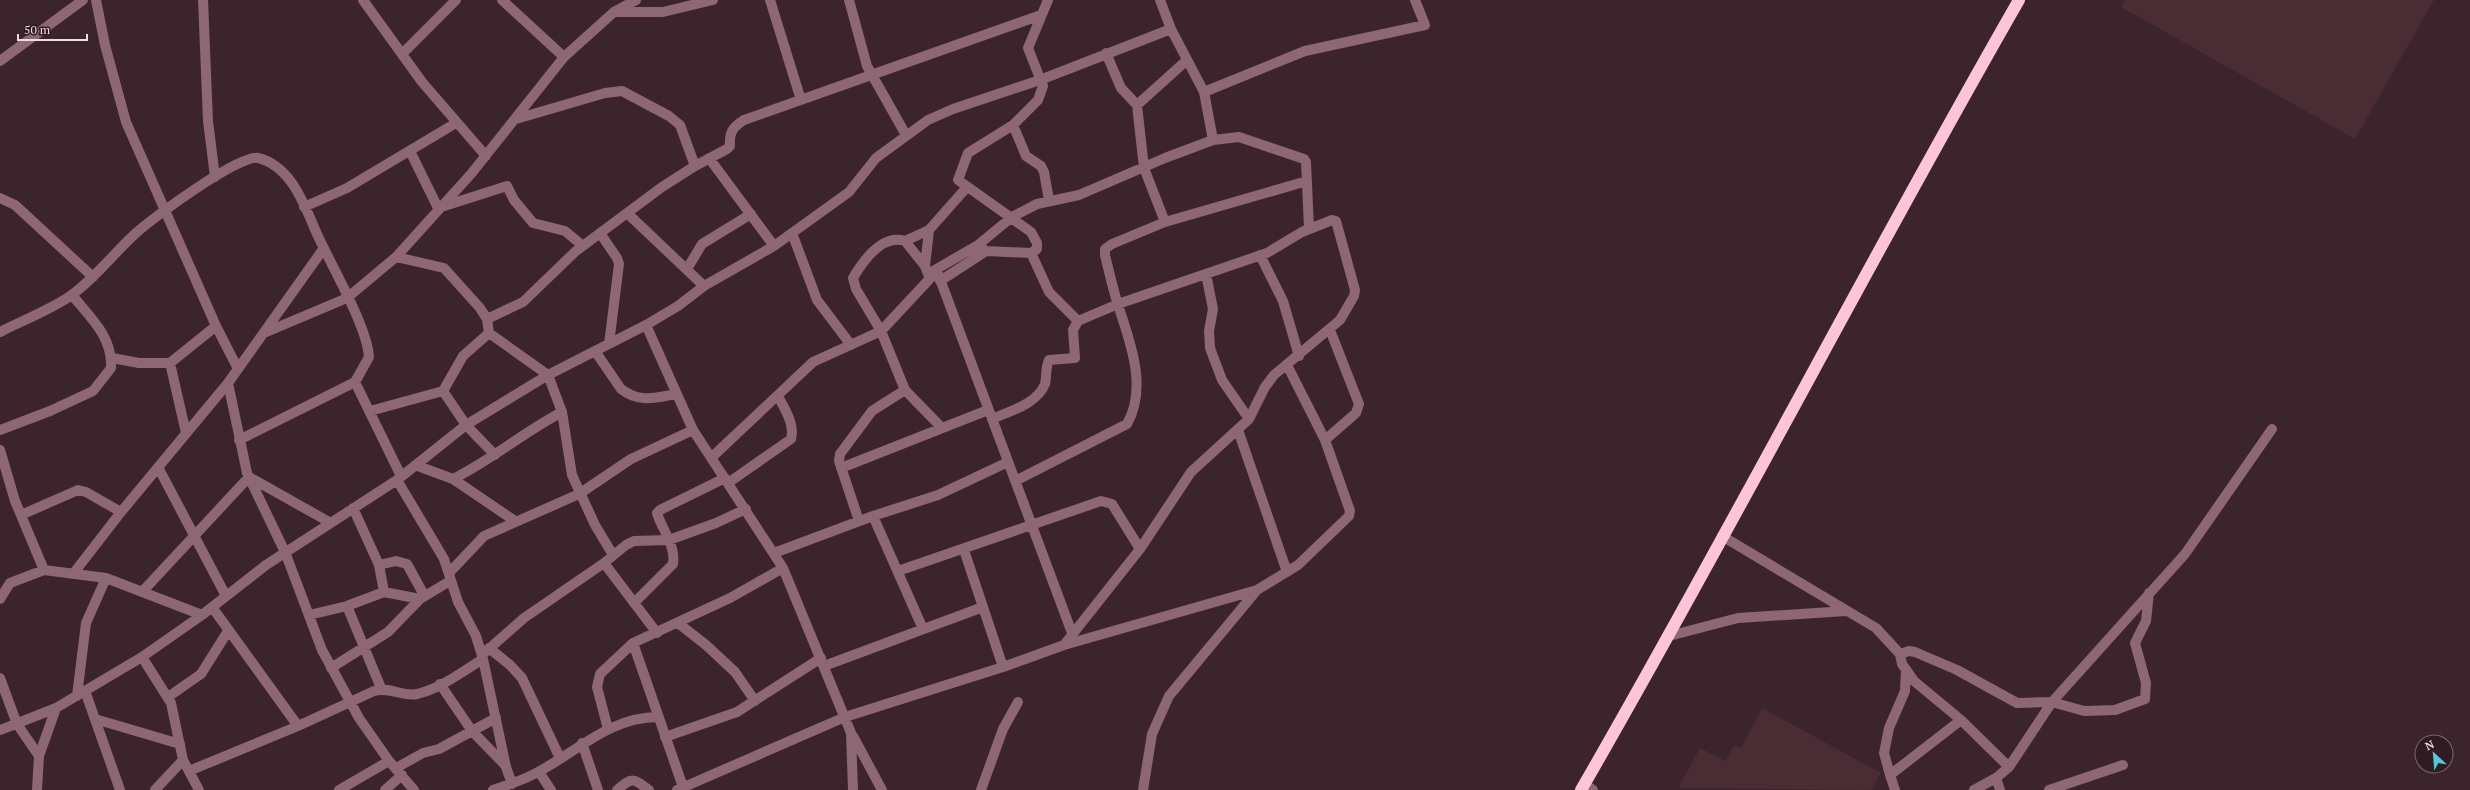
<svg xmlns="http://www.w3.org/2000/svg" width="2470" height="790" font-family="'PT Serif',serif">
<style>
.built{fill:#4a2c35}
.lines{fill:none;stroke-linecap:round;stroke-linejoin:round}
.minor{stroke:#8d6773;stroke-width:10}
.highway{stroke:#fec5d6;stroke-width:12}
</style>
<rect width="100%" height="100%" fill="#3b242c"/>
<path class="built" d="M2125,0H2434L2355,139L2121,7Z
M1762,708L1881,773L1871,790L1678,788L1700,748L1725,761L1734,745L1741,748Z"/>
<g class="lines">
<path class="minor" d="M96,0L105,45L126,122L216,326L238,369
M203,0L208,121L215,177
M363,0L422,82L486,156
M502,0L564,57
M770,0L801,100
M849,0L867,66L906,135
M1160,0L1171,29L1204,92L1213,140
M616,12H663L713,0
M402,54L456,0
M0,61L83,0
M1204,92L1305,51L1425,25L1415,0
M1137,105L1187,60
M516,119L605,93L622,91L669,116L680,125L695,166
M1013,125L1026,156L1041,166L1044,172L1049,200
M410,151L438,208L507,186L514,200L533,223L565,231L583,246
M709,158L774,246
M0,198L15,205L93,277
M304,207L347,188L456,123
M627,213L704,286
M1165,222L1307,181
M600,233L617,258L619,264L609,344
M792,233L817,300L851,345
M905,241L925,266L928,274L937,271L1072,633
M978,245L986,251L1031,253L1037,249V243L1031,232L958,180L968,153L1013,125L1038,100L1043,86L1028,48L1048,0
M1031,253L1049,292L1078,321
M1260,255L1283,301L1299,356
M396,257L471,174L564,57L614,12L636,0
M925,266L929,230
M687,269L702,244L751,214
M928,274L978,245L1012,217L1037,204L1079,195L1165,158L1213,140L1239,137L1304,159L1306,162L1309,228
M1206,274L1213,309L1209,331L1210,348L1222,380L1249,419
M940,281L986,251
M487,319L523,302L576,251L662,187L695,166L727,149L730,146C729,132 733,127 744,120L1041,15
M646,325L693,430L783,568L851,733L853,790
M0,332C21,321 55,308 73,294C97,276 114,253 136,233C152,218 240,154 258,158C292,166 305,207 317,234C331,265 367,326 369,357L355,382L239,440
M264,333L347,298L396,257L444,268L480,308L487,319L489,333L548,375L562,412L572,475L595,525L613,555
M595,351L621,389C639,403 655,398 676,394
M112,358L139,363H170L216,326
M170,363L186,433
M355,382L401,476
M228,383L247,473L285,552L322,650L359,718L389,761L414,790
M443,391L466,425L495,455
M370,411L443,391L463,356L489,333
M992,419C1010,411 1037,404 1045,384C1047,376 1045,369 1049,360L1075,358L1073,330L1078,321L1118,304L1267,253L1302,232L1332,220L1336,221L1355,290L1354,296L1340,320L1274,375L1265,387L1249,419L1191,472L1140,549L1064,645
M941,427L905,390L881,331L856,289L853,278C863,261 882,234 905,241L929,230L967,187
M0,430L50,411L93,391L111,368C113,337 90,317 72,295
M1238,430L1287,572
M1325,440L1356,413L1359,404L1330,330
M0,450L15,501L44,570
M711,458L813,362L881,331L937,271
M415,465L453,479L515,521
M158,467L226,596
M841,468L988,410
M453,479C491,460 524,432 562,412
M397,480L444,559L458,602L476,636L483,659L506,767L512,784
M1015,481L1127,424C1148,387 1130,342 1118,305C1113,289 1109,272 1105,255V249L1112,244L1165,222L1144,168L1137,105L1121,88L1106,53
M728,483L791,439C795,424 785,410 778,396
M353,508L379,565L384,592
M21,515L78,490L86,492L121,512
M873,516L923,629
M859,521L839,461L840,454L872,411L905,390
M1722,536L1876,628L1900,654L1902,664L1914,681L1961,720L2009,767
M964,550L1003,667
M774,553L873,516L938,495L1008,462
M604,563L657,633
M379,565L396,561L407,564L424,595
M898,571L1101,501L1112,504L1140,549
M449,573L484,536L579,494L631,459L693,430
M73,574L121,512L228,383L324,248
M142,592L249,477L331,523
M0,599L10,583L44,570L106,578L202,615
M634,603L673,564C676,545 662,530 657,513L660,510L725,478
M347,606L381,688
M212,607L298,726
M309,615L347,606L384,592L420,599
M678,623L706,645L735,672L755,701
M1669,636L1738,618L1846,611
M633,643L683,787
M489,648L510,665L522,678L560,758
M1900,654L1909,651L1915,652L1957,670L2017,703L2052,702L2084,711L2115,710L2145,699L2146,683L2135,643L2146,621L2149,593
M482,655L524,618L604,563L626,545L634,541L669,540L716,523L746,509
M142,657L171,703L183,760L199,790
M824,666L983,607
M331,668L388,632L420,599L450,581
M0,678L17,724L39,756
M440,684L472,731L506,766
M85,691L120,790
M77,696L86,623L106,578
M168,697L201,674L228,631
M95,719L180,744
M608,729L597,687L600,674L633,643L730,598L783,568
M0,730L56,708L142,657L202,615L266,565L397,480L466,425L548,375L646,325L678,306L704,286L774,246L849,192L876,158L928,120L953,109L1040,80L1171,29
M853,736L882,790
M665,737L737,712L821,658
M582,743L598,790
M396,768L423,753L439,749L496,718
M189,771L298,726L374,691C389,686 402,697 417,694C440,689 463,671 483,659
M539,772L551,790
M1890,775L1884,753L1889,728L1905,691L1906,669
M1996,778L2000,790
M1585,784L1593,790
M37,790L39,756L56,708
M155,790L183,760
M339,790L389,761
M385,790L402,775
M493,790C508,785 524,780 538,772C578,751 610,717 658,717
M617,790C632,777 633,778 649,790
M677,790L845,717L1003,667L1064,645L1257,590L1298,565L1349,516L1350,511L1325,440L1287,365
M981,790L1003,729L1018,702
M1143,790L1152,734L1169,696L1257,590
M1895,790L1890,775L1961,720
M1974,790L1996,778L2009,767L2052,702L2185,554L2272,429
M2049,790L2123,765"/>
<path class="highway" d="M1581,790C1732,529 1869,261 2019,0"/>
</g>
<g transform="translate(2434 754) rotate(334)"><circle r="19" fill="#311b22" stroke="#7d696f"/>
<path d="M0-3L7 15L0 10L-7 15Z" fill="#53cadc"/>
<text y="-6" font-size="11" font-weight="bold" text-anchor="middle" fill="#eedee2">N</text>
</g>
<path d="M18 34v6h69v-6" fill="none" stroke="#eedee2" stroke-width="2"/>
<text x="24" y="34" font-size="12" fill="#eedee2" stroke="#311b22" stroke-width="3" paint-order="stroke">50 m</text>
</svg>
